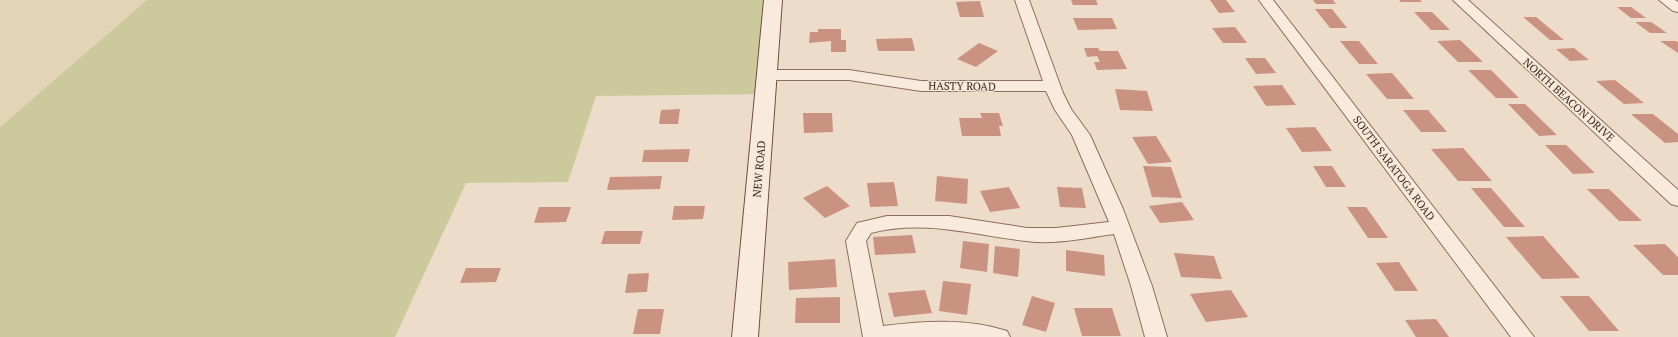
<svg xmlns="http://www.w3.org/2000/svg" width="1678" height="337" font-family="'PT Serif',serif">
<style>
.farmland{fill:#e3d4b7}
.green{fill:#ccc99d}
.building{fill:#ca9381}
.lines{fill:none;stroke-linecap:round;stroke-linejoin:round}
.street-casing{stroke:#8a6e5e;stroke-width:2}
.secondary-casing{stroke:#6c4f41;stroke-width:2}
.street{fill:#f8ebdd;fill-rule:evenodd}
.secondary{fill:#f8ebdd;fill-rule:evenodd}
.labels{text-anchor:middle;stroke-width:3;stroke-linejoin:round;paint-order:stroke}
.street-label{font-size:11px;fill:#3b2921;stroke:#f5e8d9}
</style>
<rect width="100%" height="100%" fill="#eddcc9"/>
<path class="farmland" d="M0,0H147L0,127Z"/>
<path class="green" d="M147,0H773L766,94L596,96L568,182L466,183L395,337H0V127Z"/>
<path class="building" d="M1071,0H1096L1098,5H1073Z
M1210,0H1226L1235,12L1219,13Z
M1313,0H1333L1336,4H1316Z
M1399,0H1420L1422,2H1401Z
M980,1L984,17H960L956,2Z
M1617,7H1631L1646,18H1631Z
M1315,9H1332L1347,28H1330Z
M1414,12H1432L1450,30H1431Z
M1523,17H1536L1564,40H1550Z
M1073,18H1112L1117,29L1078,30Z
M1635,22H1651L1667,33H1650Z
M1235,27L1247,43H1223L1212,28Z
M818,29H841V40H846V52H831V41L809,43L810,32H818Z
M912,38L915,51H878L876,39Z
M1460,40L1483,62H1458L1437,41Z
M1340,41H1359L1378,64H1359Z
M1660,41H1676L1678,42V53Z
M979,43L998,51L976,67L957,59Z
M1084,48H1098L1100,51H1118L1127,69L1097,70L1094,62H1100L1097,56L1087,57Z
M1574,48L1589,60L1570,61L1556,49Z
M1245,58H1265L1276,73L1256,74Z
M1468,70H1491L1519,98H1496Z
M1392,73L1414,99H1387L1366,74Z
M1615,80L1644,103L1624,104L1596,81Z
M1282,85L1296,105L1266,106L1253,86Z
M1115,89L1147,91L1153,111L1120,110Z
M1508,104H1525L1557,135L1539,136Z
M680,109L678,124H659L661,110Z
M1403,110H1428L1447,132H1421Z
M803,113H832L833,132L804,133Z
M980,113H999L1003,126H999L1001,136H962L959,118H982Z
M1631,114H1653L1678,134V142L1665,143Z
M1315,127L1332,151L1302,152L1286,128Z
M1156,136L1172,162L1148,164L1132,137Z
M1545,145H1566L1595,173L1573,174Z
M1463,148L1492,181H1458L1431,149Z
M690,149L688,162H642L644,150Z
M1143,166L1171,167L1182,198L1152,197Z
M1313,166H1332L1346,187H1326Z
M662,176L660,189L607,190L610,177Z
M937,176L968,179L967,204L935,201Z
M894,182L898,206L870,207L867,183Z
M827,186L850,206L825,218L803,198Z
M1009,187L1020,208L990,212L980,191Z
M1057,187L1082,188L1086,208L1060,207Z
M1471,188H1491L1525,227H1504Z
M1587,189H1609L1642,221H1619Z
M1182,202L1194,220L1160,223L1149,206Z
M674,206H705L703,219L672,220Z
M539,207H571L566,222L534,223Z
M1347,207H1366L1388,238H1368Z
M605,231H643L640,244H601Z
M912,235L916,253L875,255L873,237Z
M1543,236L1580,278L1542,279L1506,237Z
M963,241L989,244L987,272L960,268Z
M1665,244L1678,257V275H1663L1633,245Z
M995,246L1020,249L1018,277L993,273Z
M1066,250L1104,255L1105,276L1066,271Z
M1174,253L1214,256L1222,279L1181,277Z
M835,259L837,287L789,290L788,262Z
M1399,262L1418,291H1395L1376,263Z
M466,268H501L496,282L460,283Z
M649,273L647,292L625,293L628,274Z
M943,281L971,284L967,315L939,311Z
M925,290L932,313L894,317L888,293Z
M1231,290L1248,317L1206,322L1190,294Z
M1032,296L1055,303L1046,332L1022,325Z
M1560,296H1589L1619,331H1589Z
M840,297V323H795L796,298Z
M1074,308H1112L1121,336H1082Z
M638,309H664L660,334H633Z
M1436,319L1449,337H1416L1405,320Z"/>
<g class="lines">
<defs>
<path id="street" d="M1015,0H1029L1063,93L1071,109L1090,135L1123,209L1152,286L1167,337H1145L1131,286L1114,234C1085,238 1055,245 1026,241C974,235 922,219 871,233L866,241L883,326C924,321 967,318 1007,331L1010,337H863L846,241L857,223L887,216H949L1027,228H1056L1109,222L1072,135L1055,110L1046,91H921L849,80H767L761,78L759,75L761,72L767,70H849L921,81H1043Z
M1259,0H1273L1534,337H1511Z
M1453,0H1468L1678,190V206L1671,204Z
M1659,0H1675L1678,2V12L1673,11Z"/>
<path id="secondary" d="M764,0H782L758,337H732Z"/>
</defs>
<use href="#street" class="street-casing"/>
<use href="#secondary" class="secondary-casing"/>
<use href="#street" class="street"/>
<use href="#secondary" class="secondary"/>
</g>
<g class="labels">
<g class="street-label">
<text transform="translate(962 86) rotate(1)" y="4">HASTY ROAD</text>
<text transform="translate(1569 100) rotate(42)" y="4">NORTH BEACON DRIVE</text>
<text transform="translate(1394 168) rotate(53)" y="4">SOUTH SARATOGA ROAD</text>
<text transform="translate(759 169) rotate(-85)" y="4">NEW ROAD</text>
</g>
</g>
</svg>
